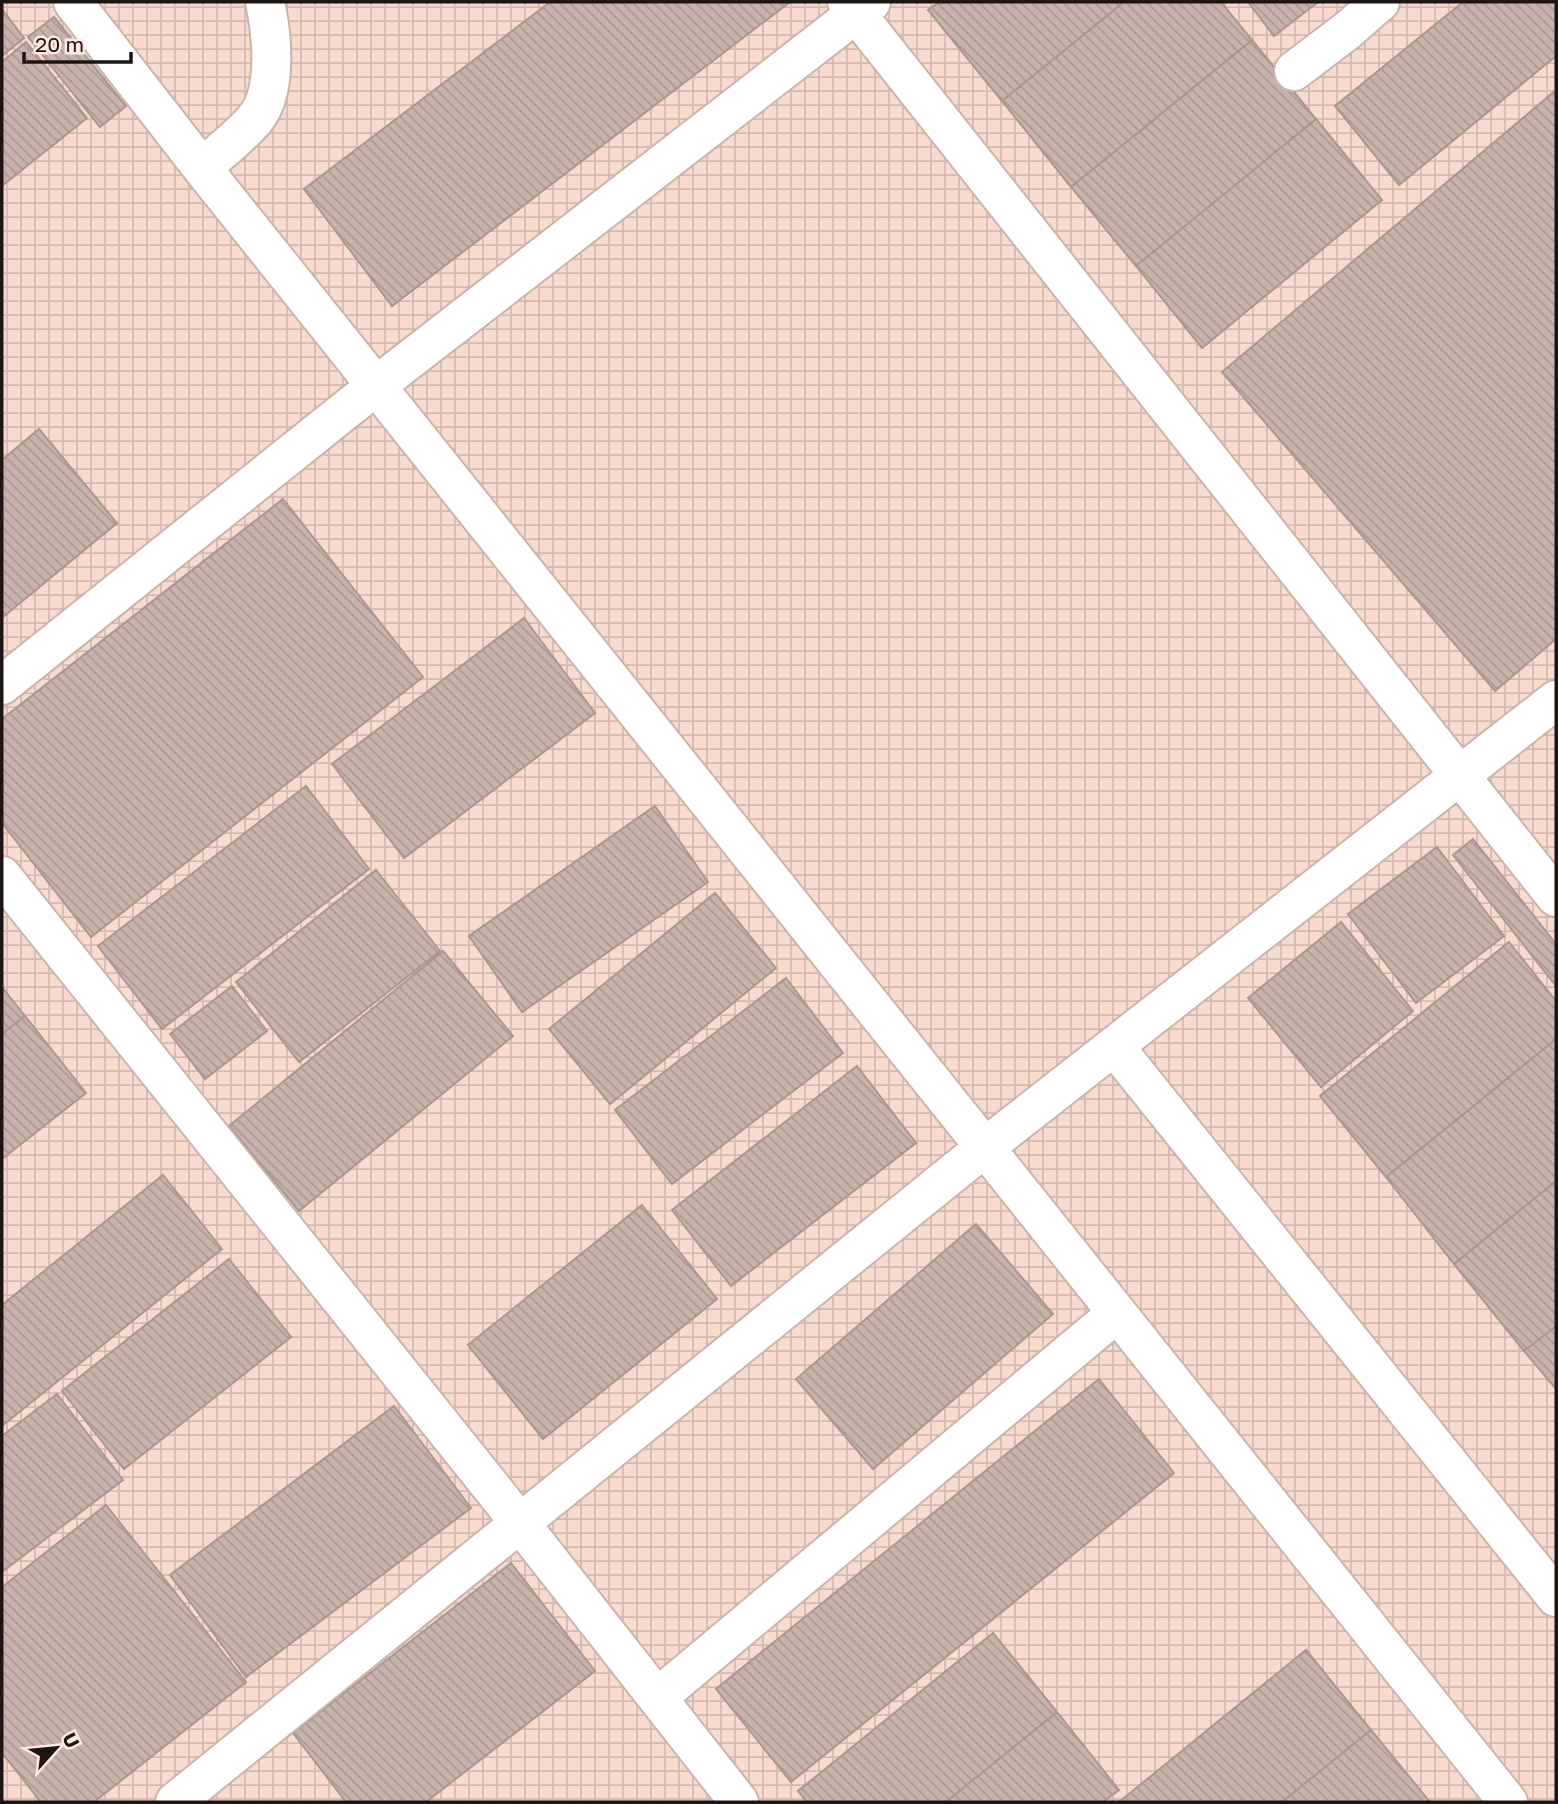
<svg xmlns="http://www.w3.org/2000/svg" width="1558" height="1804" font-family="'Golos Text',sans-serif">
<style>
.industrial{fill:url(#industrial-grid)}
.building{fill:url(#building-back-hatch);stroke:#ab9790;stroke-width:2}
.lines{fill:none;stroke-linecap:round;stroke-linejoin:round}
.minor-casing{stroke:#cab5ad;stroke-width:42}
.minor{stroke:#fff;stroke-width:38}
</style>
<defs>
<pattern id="industrial-grid" width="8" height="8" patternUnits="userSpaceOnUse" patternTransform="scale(1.75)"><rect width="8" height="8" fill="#f8dacf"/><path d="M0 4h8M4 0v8" fill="none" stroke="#d4bab1"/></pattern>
<pattern id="building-back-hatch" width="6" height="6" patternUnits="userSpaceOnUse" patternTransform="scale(1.75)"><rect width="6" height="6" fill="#c7b3ab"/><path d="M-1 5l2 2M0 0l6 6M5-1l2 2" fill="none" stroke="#aa9992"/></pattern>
</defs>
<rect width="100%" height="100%" fill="#fee9e0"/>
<path class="industrial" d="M2,2H1556V1802H2Z"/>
<path class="building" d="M550,2H790L392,306L304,189Z
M939,2H1124L1002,101L928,10Z
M1124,2H1221L1252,40L1071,187L1002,101Z
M1248,2H1318L1274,36Z
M1463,2H1556V56L1399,185L1335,106Z
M2,9L24,38L2,56Z
M54,17L126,106L100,127L28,37Z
M1252,40L1316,119L1136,266L1071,187Z
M26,42L87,118L2,186V62Z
M1556,90V639L1495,691L1222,372Z
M1316,119L1382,200L1202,348L1136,266Z
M39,429L117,523L2,618V460Z
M283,499L423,677L91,937L2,823V719Z
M524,618L595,713L404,858L332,764Z
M306,786L369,869L162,1029L98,946Z
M655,806L708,882L522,1012L469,936Z
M1473,839L1556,944V986L1453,855Z
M1437,847L1504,936L1416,1003L1348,914Z
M376,870L440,951L299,1062L236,982Z
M715,893L776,968L610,1104L549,1029Z
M1341,922L1413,1011L1321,1087L1248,998Z
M1509,942L1556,1001V1039L1386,1177L1320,1096Z
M443,951L513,1036L299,1211L229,1126Z
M786,978L843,1053L672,1184L615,1110Z
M232,986L267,1031L205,1079L170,1034Z
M2,987L25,1016L2,1034Z
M25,1016L86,1093L2,1159V1034Z
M1556,1039V1181L1454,1264L1386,1177Z
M857,1066L916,1143L731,1286L672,1210Z
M163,1175L222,1249L2,1426V1305Z
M1556,1181V1326L1524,1351L1454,1264Z
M642,1205L717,1299L543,1439L468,1345Z
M976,1224L1053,1314L873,1469L796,1379Z
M229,1259L291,1337L124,1469L62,1391Z
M1556,1326V1389L1524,1351Z
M1099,1379L1174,1473L791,1782L716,1689Z
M57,1394L123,1480L2,1572V1436Z
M394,1406L471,1508L246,1677L170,1575Z
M106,1505L246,1682L94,1802H41L2,1753V1587Z
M511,1563L595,1671L426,1802H346L293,1733Z
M993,1633L1057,1712L946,1802H807L798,1791Z
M1306,1650L1371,1730L1282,1802H1119Z
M1057,1712L1119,1790L1103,1802H946Z
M1371,1730L1430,1802H1282Z"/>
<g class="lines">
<defs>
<path id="minor" d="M73,2L202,168L1508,1802
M847,2L1556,897
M1294,71L1348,30L1380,2
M202,168C219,152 240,137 255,119C278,92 272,34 265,2
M2,685L377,385L871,2
M2,876L520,1523L739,1802
M1114,1046L1556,1597
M658,1697L1117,1313
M175,1802L984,1148L1556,700"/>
</defs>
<use href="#minor" class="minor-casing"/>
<use href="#minor" class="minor"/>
</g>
<rect width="1558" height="1804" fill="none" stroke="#1c1512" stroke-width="7"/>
<g transform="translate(56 1748) rotate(63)" stroke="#fee9e0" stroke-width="5" paint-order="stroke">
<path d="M0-5L12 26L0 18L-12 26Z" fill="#1c1512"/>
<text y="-10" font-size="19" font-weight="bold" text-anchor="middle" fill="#1c1512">U</text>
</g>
<path d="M24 52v10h107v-10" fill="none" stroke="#1c1512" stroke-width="3.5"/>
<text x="35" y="52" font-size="21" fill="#1c1512" stroke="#fee9e0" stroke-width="5" paint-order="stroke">20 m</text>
</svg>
